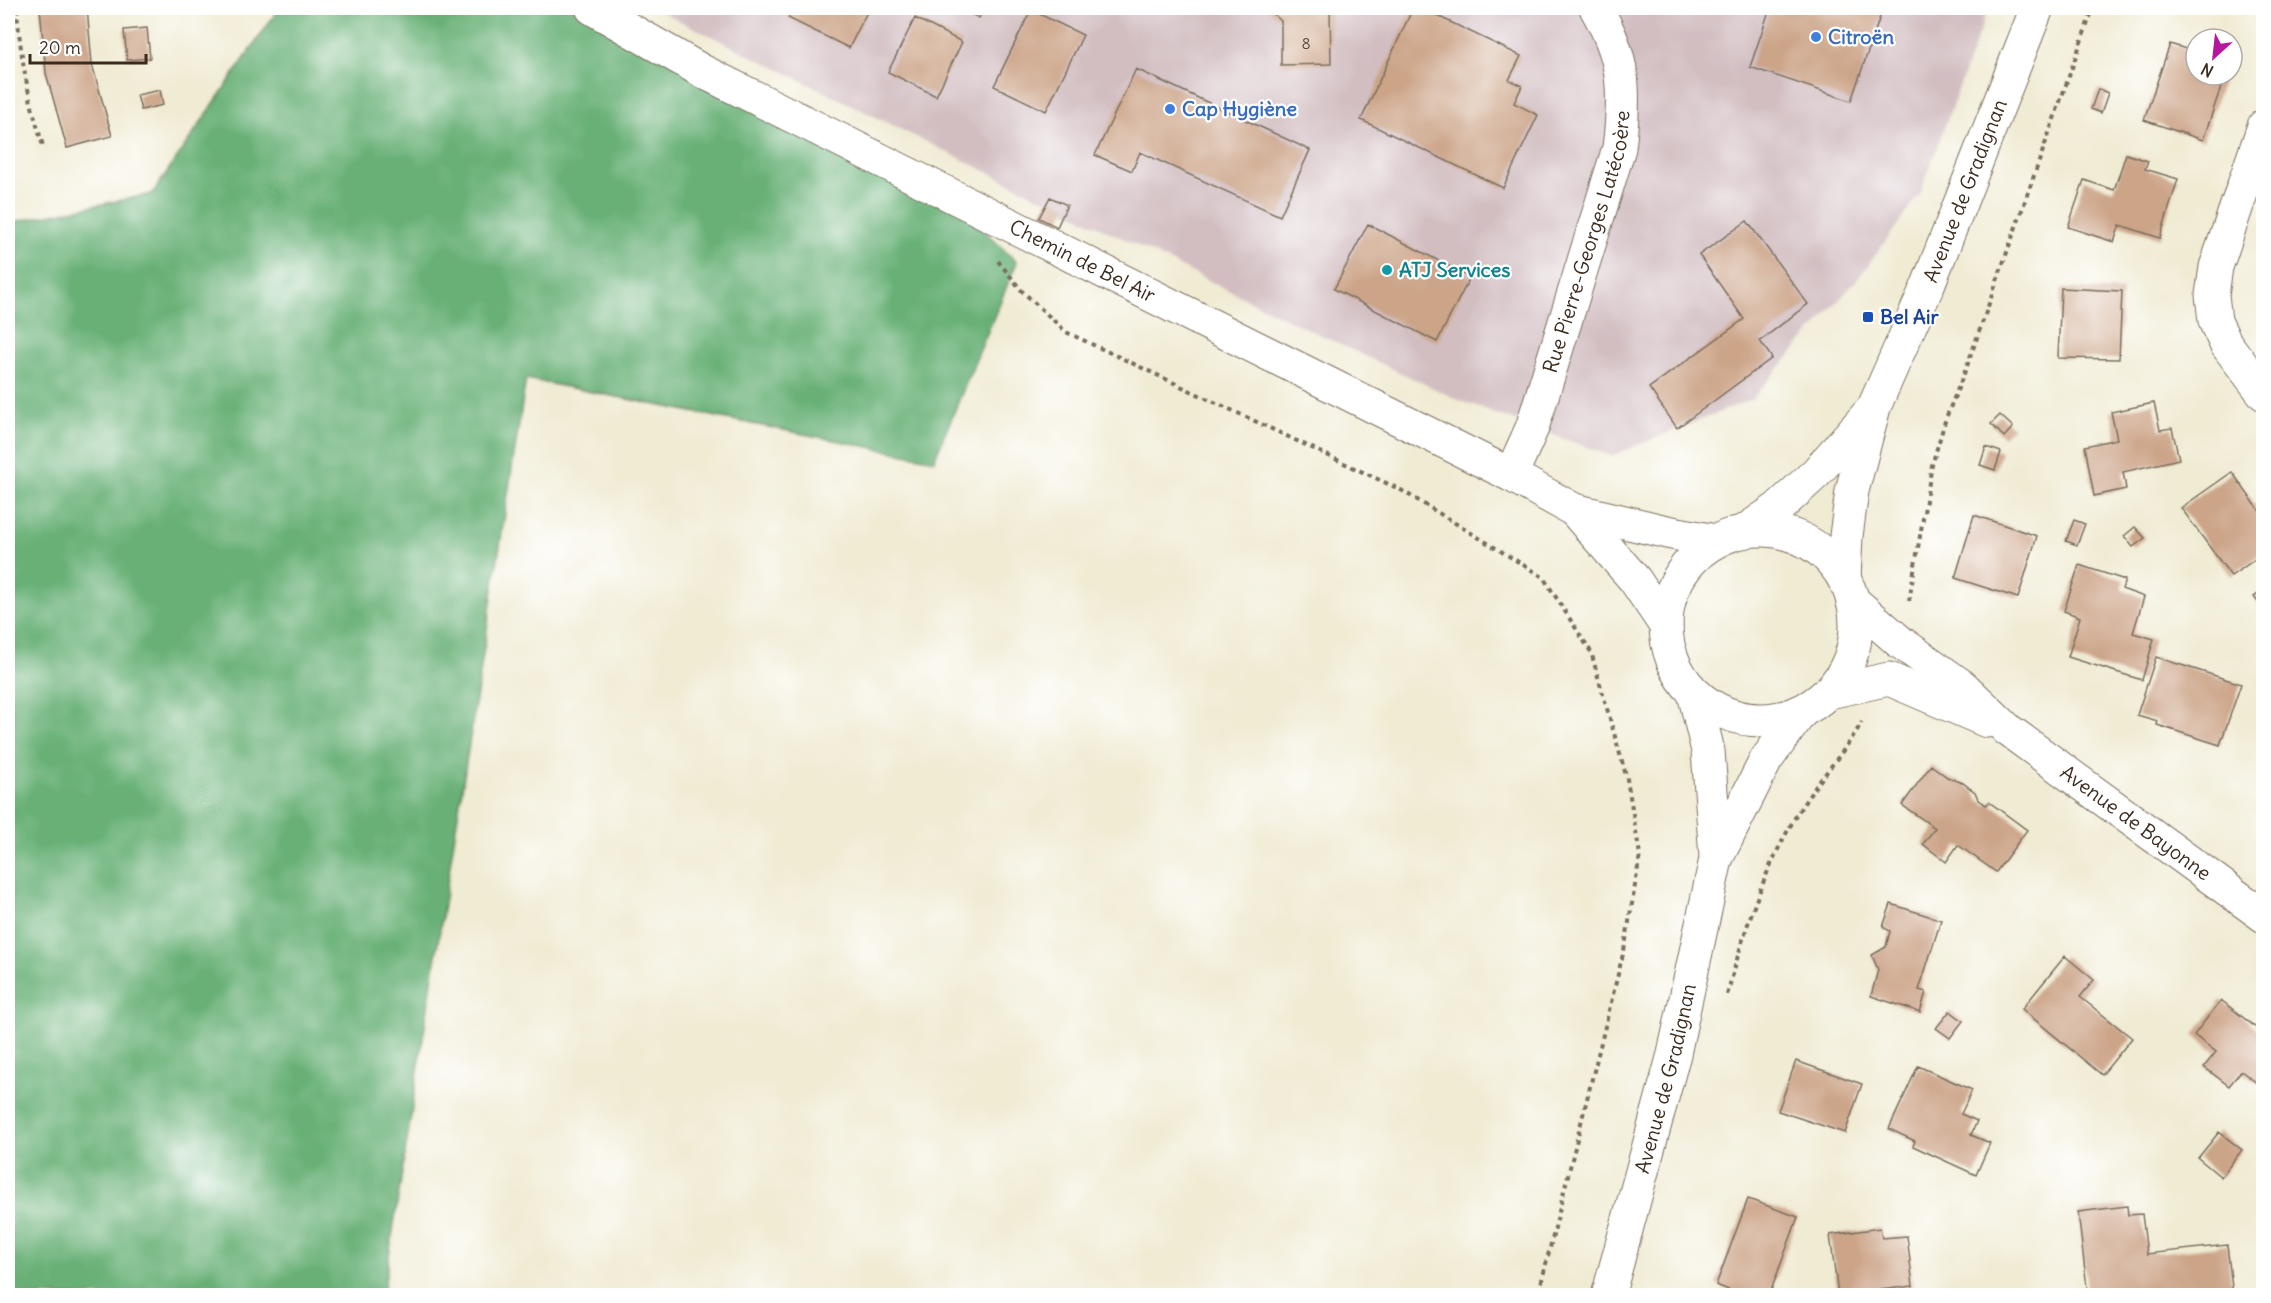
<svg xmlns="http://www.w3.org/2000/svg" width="2271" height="1303" font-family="Delius,sans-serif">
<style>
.industrial{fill:#d2bec1}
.forest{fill:#68b076;stroke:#526d4a;stroke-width:1.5}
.building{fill:#cca488}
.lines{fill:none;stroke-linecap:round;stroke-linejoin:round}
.minor-casing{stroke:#7a6e5d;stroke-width:35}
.tertiary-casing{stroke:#7a6e5d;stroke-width:35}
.path{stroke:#7a6e5d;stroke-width:4;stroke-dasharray:4.5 4.5;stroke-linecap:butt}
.minor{stroke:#fff;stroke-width:33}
.tertiary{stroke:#fff;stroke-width:33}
.shop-dot{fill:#3f7fe0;stroke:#fff;stroke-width:2}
.culture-dot{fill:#0f9aa8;stroke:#fff;stroke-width:2}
.transit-dot{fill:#1a4fb4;stroke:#fff;stroke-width:2}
.labels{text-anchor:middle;stroke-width:4.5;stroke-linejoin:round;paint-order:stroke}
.number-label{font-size:16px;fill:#5f4838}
.shop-label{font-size:20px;font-weight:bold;fill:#366cbe;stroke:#fff;text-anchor:start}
.street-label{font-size:20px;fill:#3b2a1e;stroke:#fff}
.culture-label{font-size:20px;font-weight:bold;fill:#0d838f;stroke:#fff;text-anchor:start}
.transit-label{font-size:20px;font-weight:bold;fill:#164399;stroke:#fff;text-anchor:start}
</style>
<rect width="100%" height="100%" fill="#fff"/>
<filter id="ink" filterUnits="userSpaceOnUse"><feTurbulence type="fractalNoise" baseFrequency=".0167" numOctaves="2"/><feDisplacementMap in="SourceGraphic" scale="12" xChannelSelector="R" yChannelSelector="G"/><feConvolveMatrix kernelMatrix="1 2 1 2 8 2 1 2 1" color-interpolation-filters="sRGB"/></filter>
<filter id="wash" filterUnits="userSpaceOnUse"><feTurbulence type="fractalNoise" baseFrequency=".008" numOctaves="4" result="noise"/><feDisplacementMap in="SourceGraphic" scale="24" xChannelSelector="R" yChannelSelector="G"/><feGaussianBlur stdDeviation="1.35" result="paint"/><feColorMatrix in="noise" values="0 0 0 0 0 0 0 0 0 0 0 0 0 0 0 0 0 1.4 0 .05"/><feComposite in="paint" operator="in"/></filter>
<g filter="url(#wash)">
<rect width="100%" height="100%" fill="#f0ebd3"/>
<path class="industrial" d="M654,8H1988L1920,194L1860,276L1752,399L1611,456L1463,402L1301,326Z"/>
<path class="forest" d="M279,8H592L944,193L1017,262L934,460L526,379L383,1295L8,1296V223L152,194Z"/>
<g id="blocks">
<path class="building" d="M40,8H87L92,64L112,136L67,148L46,73Z
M793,8H869L849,48L788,18Z
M958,8H984L979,18Z
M1267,8H1330L1331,64L1281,65V21Z
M1413,8H1421L1521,56L1509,80L1522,86L1514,103L1538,115L1503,188L1361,120Z
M1770,8H1883L1851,101L1750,67Z
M1031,10L1083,35L1046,111L994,86Z
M915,18L962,42L936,96L888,72Z
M147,28L150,58L127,60L124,30Z
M2170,44L2196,52V75H2225L2203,140L2144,120Z
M1136,69L1310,150L1280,216L1140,152L1132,171L1095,155Z
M2098,89L2108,93L2101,113L2091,109Z
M160,90L163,105L141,110L137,95Z
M2126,154L2148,161L2145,169L2178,179L2160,238L2120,225L2114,242L2068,227L2084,180L2114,190Z
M1050,197L1067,205L1057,227L1039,218Z
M1747,221L1808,304L1760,341L1772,358L1677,428L1649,388L1744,319L1699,255Z
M1368,224L1470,277L1437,342L1334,289Z
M2061,288L2122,291L2119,359L2058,358Z
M2154,403L2160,430L2172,428L2179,459L2123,472L2126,489L2094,496L2085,446L2117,439L2111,412Z
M2000,415L2013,427L2004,437L1991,424Z
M1986,447L2001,452L1995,470L1980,465Z
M2232,472L2264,517V553L2231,576L2181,508Z
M1974,515L2037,536L2018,598L1955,578Z
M2074,520L2085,524L2077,545L2066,541Z
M2135,527L2145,538L2133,547L2124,536Z
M2079,565L2125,580L2122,589L2144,597L2133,633L2154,639L2142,680L2068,657L2080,617L2064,611Z
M2264,590V610L2254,597Z
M2156,657L2241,684L2220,745L2157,725L2158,721L2137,715Z
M1931,765L1947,777L1963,783L1975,792L1978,799L1986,805L1989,802L2027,830L1996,872L1958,845L1946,862L1923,844L1935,828L1902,805Z
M1891,904L1941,920L1919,990L1926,992L1920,1012L1871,996L1878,970L1872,955L1886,947L1890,931L1883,927Z
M2065,956L2094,980L2080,997L2132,1038L2102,1075L2022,1009Z
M2221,1000L2264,1034V1076L2257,1083L2241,1071L2229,1086L2204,1067L2216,1052L2194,1035Z
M1950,1011L1963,1021L1950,1038L1936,1028Z
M1796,1061L1862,1084L1845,1133L1778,1111Z
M1918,1066L1972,1090L1961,1114L1977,1121L1971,1135L1990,1143L1976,1175L1913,1146L1915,1141L1889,1129Z
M2219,1132L2242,1150L2221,1177L2198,1158Z
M1748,1199L1798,1217L1769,1296H1744L1716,1285Z
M2127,1206L2128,1215L2142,1214L2147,1254L2227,1245L2233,1296H2088L2078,1212Z
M1880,1228L1882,1238L1907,1236L1913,1286L1838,1295L1830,1235Z"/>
</g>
</g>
<g filter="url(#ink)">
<use href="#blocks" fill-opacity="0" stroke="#7a6e5d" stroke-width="1.5"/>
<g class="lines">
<defs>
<g id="minor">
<path d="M2264,126L2216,267L2212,295L2215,321L2226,344L2264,394"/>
<path id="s1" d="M1511,475L1532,428L1619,148C1626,91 1625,58 1596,8"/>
</g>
<g id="tertiary">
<path id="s2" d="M592,8L702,71L1511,475L1574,510L1667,532L1715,541"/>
<path d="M1574,510L1635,580L1666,626"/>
<circle cx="1761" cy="625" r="95"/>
<path d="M1745,531L1778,508L1816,473L1869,413"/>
<path id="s3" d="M1844,579L1846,536L1852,491L1874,407L1928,285L2037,8"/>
<path id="s4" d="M1853,601L1900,642L1962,686L2008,730L2264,916"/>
<path d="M1829,692L1889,679L1987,721"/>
<path d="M1694,693L1708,751L1716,857"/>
<path id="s5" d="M1608,1296L1674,1054L1716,859L1766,760L1801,712"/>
</g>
</defs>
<use href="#minor" class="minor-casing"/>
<use href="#tertiary" class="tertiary-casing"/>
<path class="path" d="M17,8C20,56 29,102 44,149
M998,261L1022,291L1066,332L1401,490L1543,577L1591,652L1627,779L1640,855L1625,946L1538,1296
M1909,601L1932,465L1946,418L1967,366L2093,8
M1727,995C1745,929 1761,876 1796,816C1815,783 1843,755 1862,722"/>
<use href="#minor" class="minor"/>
<use href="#tertiary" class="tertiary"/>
</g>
</g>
<g class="shop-dot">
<circle cx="1816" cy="37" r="6"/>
<circle cx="1170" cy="109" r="6"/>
</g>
<circle class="culture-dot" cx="1387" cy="270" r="6"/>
<rect class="transit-dot" x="1862" y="311" width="12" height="12" rx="3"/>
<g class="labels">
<g class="number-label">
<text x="1306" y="49">8</text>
</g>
<g class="shop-label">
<text x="1828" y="44">Citroën</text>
<text x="1182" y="116">Cap Hygiène</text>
</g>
<g class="street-label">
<text dy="7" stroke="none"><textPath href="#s3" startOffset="410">Avenue de Gradignan</textPath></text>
<text dy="7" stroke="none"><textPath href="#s1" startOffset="246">Rue Pierre-Georges Latécoère</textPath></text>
<text dy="7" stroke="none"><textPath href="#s2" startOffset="552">Chemin de Bel Air</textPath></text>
<text dy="7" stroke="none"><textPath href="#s4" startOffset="360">Avenue de Bayonne</textPath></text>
<text dy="7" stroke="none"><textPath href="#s5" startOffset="225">Avenue de Gradignan</textPath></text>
</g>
<g class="culture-label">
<text x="1399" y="277">ATJ Services</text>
</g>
<g class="transit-label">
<text x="1880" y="324">Bel Air</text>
</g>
</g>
<rect width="2271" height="1303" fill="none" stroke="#fff" stroke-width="30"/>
<g transform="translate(2214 57) rotate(207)"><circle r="28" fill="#ffffff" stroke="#b1aaa5" stroke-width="1.5"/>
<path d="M0-4.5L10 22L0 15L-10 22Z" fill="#b5179e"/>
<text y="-9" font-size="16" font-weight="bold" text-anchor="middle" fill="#3b2a1e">N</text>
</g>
<path d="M30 54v9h116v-9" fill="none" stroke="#3b2a1e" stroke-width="3"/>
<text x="39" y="54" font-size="18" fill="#3b2a1e" stroke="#ffffff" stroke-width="4.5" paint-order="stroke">20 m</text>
</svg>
